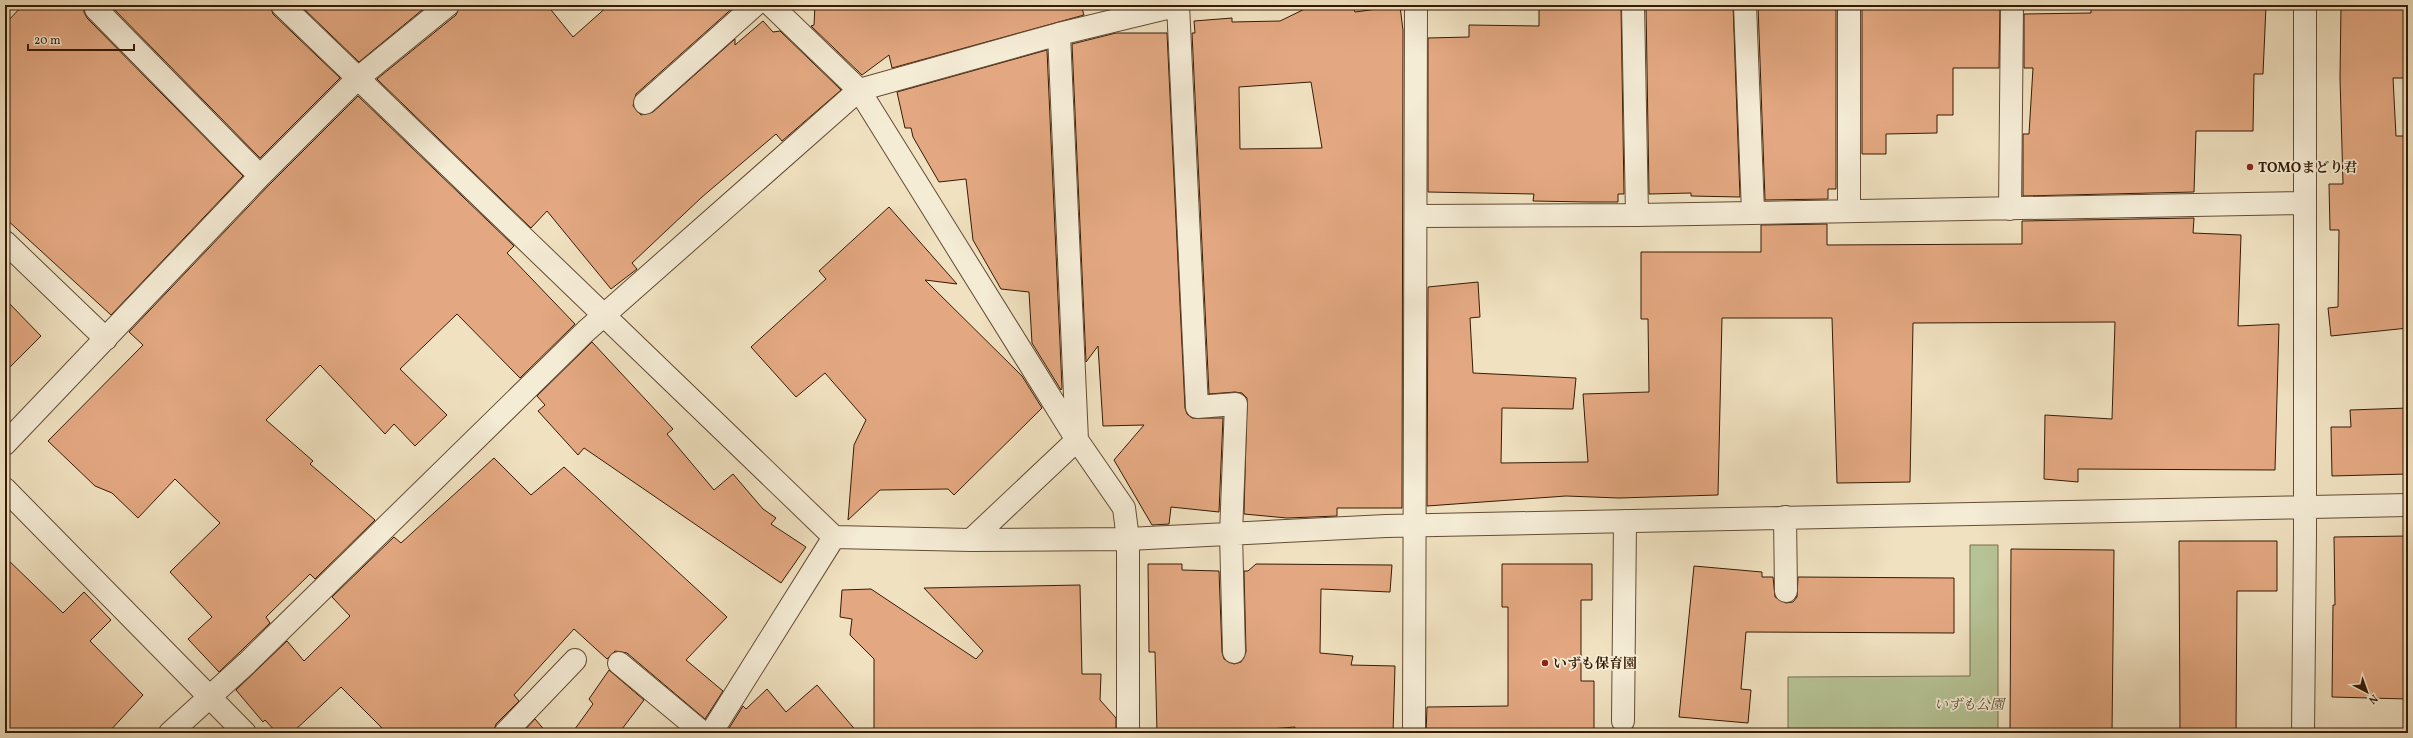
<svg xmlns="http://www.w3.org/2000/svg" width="2413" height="738" font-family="Vollkorn,'Noto Serif JP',serif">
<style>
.green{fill:#b6c395;stroke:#766f4d}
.building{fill:#e3a881;stroke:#361b05;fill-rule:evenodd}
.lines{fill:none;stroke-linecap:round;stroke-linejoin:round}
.minor-casing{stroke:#644c34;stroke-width:24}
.minor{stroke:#f5ecd6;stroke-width:22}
.poi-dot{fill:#8f2418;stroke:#f5ecd6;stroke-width:1.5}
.labels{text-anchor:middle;stroke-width:3.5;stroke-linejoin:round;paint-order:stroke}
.poi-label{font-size:14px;font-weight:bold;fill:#361b05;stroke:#f5ecd6;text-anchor:start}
.park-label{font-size:14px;font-style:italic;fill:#5c4d30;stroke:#f5ecd6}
</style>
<rect width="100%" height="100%" fill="#f0e1c0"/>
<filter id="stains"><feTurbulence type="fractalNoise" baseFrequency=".005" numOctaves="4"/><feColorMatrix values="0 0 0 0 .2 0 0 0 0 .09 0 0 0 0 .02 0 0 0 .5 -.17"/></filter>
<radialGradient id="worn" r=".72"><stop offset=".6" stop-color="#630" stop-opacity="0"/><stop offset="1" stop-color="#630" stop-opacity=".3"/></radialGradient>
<path class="green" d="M1970,545H1998V733H1788V677L1970,676Z"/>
<path class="building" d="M23,5H84V12L87,18L243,176L111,315L5,218V24Z
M110,5H270L273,14L340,78L260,158Z
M300,5H428L359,62Z
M460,5H547L573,37L609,5H736L636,94L633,106L641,115L653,112L735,39V45L763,21L773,32L780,31L841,90L782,141L776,134L702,197L632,263L637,269L611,289L547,211L531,228L377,79L456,15Z
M815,5H1081L1084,15L892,68L889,55L862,75L811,26L814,25Z
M1313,5H1352L1355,12L1400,6L1403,30L1402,508H1337V516L1287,518L1244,514L1247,398L1242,393L1235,392L1209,394L1192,33H1195L1194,21L1232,18V22L1280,21ZM1311,82L1322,148L1240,149L1239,87Z
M1539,5H1621L1624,194H1618V202H1588L1533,201L1534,194L1428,192V38L1469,37V25L1539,26Z
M1646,5H1733L1740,197L1691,196V193L1649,194Z
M1758,5H1836V189H1828V199L1765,200Z
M1862,5H2000L1999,68H1953V115H1937V133L1886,134V154H1862Z
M2091,5L2266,6L2263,74H2254L2253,131H2196L2194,192L2023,196V134H2029L2033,68H2024V14L2091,13Z
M2341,5H2408V78H2393L2396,136H2408V328L2331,336L2328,308L2338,307L2339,230H2330L2329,184H2343L2340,78Z
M1116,33H1167L1185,408L1187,414L1192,418H1223L1219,512L1171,507L1169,524L1152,525L1114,460L1144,425L1103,426L1098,346L1086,362L1072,44Z
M1047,50L1062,388L1061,390L1032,343L1029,292L1001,289L973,240L966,179L939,182L913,137L911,128H905L897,92Z
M358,96L514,246L507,253L575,324L520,378L457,314L400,369L447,415L415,446L394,424L385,434L320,365L266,420L313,461L310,464L375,520L315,579L310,574L266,617L270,623L219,672L188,639L212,617L170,572L220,523L175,479L138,518L112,493L95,486L48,441L143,345L129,332L269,185Z
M889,207L957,284L925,280L1022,376L1042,408L954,495L948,489L880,490L848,520L854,445L866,420L825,373L796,397L751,347L826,279L819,271Z
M2194,218L2193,233L2241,235L2238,326L2279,324L2275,470L2078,469V482L2044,479L2045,415L2112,419L2115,322L1913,323L1910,482L1837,483L1832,318H1722L1718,495L1619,498L1566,496L1427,506L1428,287L1478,282L1480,317L1470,318L1473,373L1576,378L1573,409L1502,408L1501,463L1588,462L1583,394L1649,392L1648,319H1641V252H1761V225L1827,224V245L2022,244V221Z
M5,299L41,336L5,372Z
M592,342L673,429L667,434L714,490L733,474L763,509L776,518L771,524L806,547L781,583L584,448L578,455L538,411L545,405L537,396Z
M2408,408V474L2332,476L2331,427H2351L2350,410Z
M494,458L531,495L564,467L727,617L686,660L723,691L705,719L627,653L615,651L607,659L574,629L514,695L519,701L496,724L493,733H387L341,687L292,733H277L265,720L263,722L236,690L287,641L304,661L350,616L332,597L394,537L401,543Z
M2408,536V699L2332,697L2333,605H2335L2334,537Z
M2179,541H2277V591H2237L2236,733H2180Z
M2011,549L2114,550L2112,733H2010Z
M5,557L63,613L84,592L111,620L90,641L143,695L108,733H5Z
M1148,564H1182V570L1219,571L1222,652L1224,659L1234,664L1241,662L1246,652L1244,571H1248L1256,564L1392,565L1390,592L1321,589L1320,653L1353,656L1351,665L1395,666L1393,733H1295V727L1221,733H1157L1155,652H1149Z
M1502,564H1592V600H1581V681H1594V733H1426L1427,707L1508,706V607H1502Z
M1694,566L1762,572V577H1773L1775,597L1786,603L1793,602L1797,597L1798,577L1954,578V633L1746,632L1741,689L1751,690L1748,723L1679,717Z
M1080,585L1082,674H1101L1100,700L1116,718V733H1015L988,731L976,733H874V659L850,635L852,619L840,617L842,590L871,589L976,659L983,651L924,588Z
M609,670L644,700L619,733H572L593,704L589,699Z
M817,685L858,733H726L743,706L746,709L767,689L786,712Z
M535,719L547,733H522Z"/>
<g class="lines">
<defs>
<path id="minor" d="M282,5L834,537L971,540L1128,539L1386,526L2408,505
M771,5L859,90L1077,440L1124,508L1128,539V733
M1178,5L1197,407L1236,404L1231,534L1234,652
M1633,5L1637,215
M1745,5L1753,212
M96,9L260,176
M645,103L755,5
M2010,209L2012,5
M1849,211V5
M1417,216L1637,215L2305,203
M5,242L106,339
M5,444L260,176L357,79L448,5
M5,489L245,733
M1785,517L1786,591
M971,540L1077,440L1059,34
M619,663L703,733
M1623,721L1625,521
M170,733L247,663L586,331L859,90L1059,34L1179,5
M505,733L575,660
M711,733L834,537
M1414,733L1416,5
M2303,733L2305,535V5"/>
</defs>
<use href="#minor" class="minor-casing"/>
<use href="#minor" class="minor"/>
</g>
<g class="poi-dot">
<circle cx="2250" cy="167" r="4"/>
<circle cx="1545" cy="663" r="4"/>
</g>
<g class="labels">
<g class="poi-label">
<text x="2258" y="172">TOMOまどり君</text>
<text x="1553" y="668">いずも保育園</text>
</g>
<g class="park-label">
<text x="1969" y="709">いずも公園</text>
</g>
</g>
<rect width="2413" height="738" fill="none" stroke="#f0e1c0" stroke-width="20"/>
<rect x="6" y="6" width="2401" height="726" fill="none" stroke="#361b05" stroke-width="2"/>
<rect x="10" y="10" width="2393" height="718" fill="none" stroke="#361b05"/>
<g transform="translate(2367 692) rotate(139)" stroke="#f5ecd6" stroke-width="3" paint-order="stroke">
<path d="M0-3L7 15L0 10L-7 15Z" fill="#361b05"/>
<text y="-6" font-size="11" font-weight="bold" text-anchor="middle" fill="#361b05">N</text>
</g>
<path d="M28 44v6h106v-6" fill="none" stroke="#361b05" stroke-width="2"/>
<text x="34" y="44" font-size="12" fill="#361b05" stroke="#f5ecd6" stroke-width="3" paint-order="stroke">20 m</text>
<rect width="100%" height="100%" filter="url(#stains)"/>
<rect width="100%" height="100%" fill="url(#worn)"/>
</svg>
